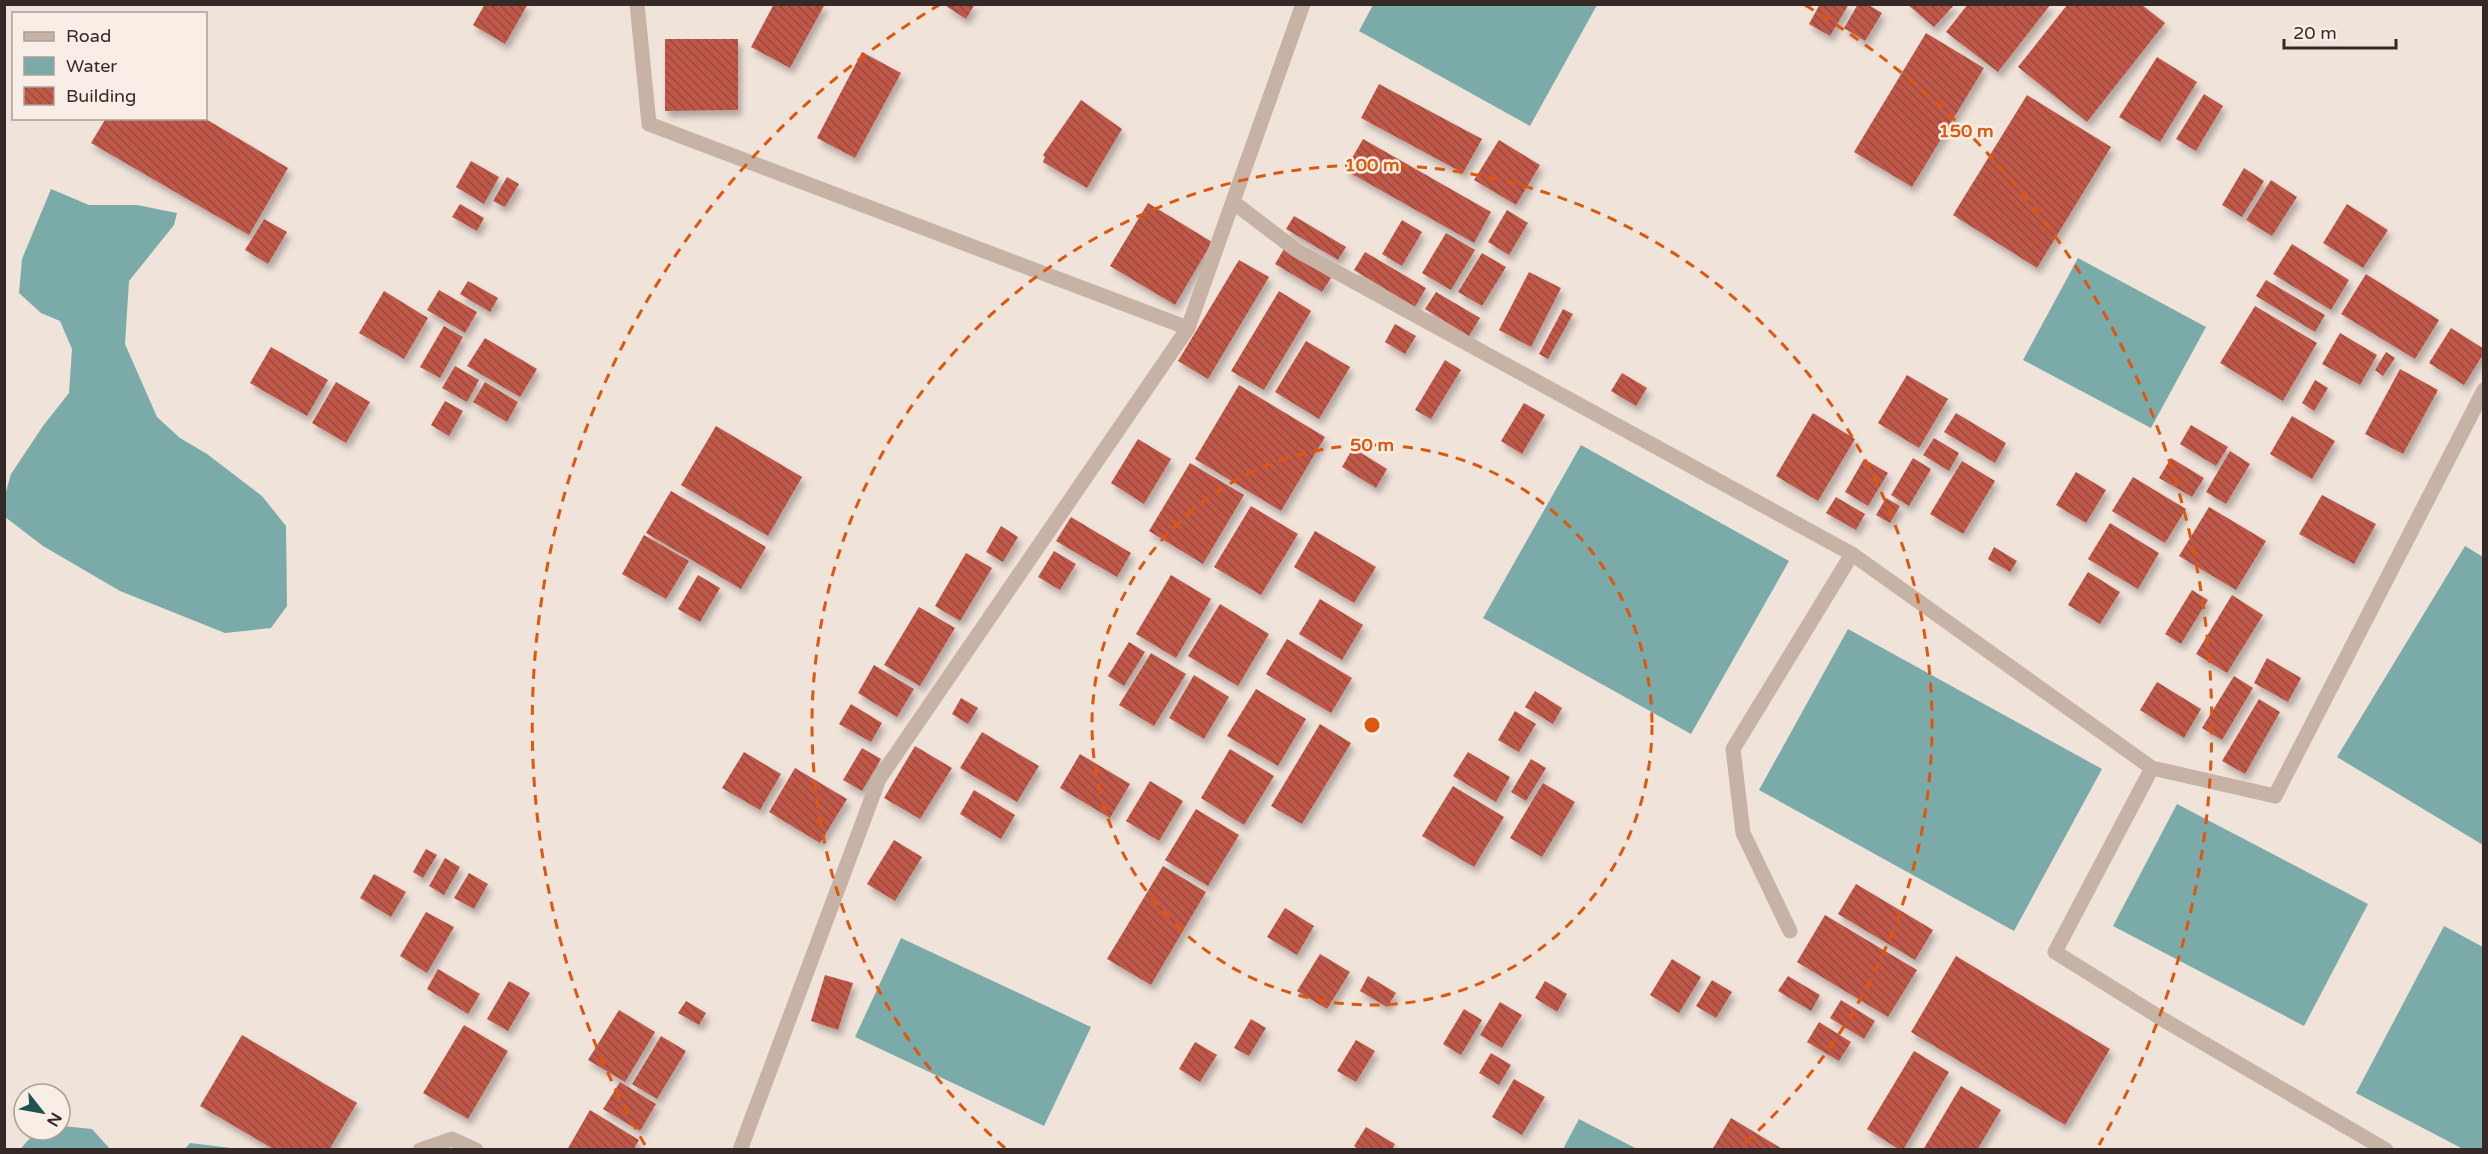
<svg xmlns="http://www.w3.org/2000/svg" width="2488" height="1154" font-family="'Varela Round',sans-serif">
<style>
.water{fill:#7aaba8}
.building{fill:url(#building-back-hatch);filter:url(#shadow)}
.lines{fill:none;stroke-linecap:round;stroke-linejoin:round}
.minor{stroke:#c7b2a6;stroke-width:15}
.ring{fill:none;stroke:#df570d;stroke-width:3;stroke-dasharray:10 8}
.centre{fill:#df570d;stroke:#f8eee5;stroke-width:3}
.ring-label{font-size:18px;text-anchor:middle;font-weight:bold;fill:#df570d;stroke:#f8eee5;stroke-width:5;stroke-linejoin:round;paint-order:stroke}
</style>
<defs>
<pattern id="building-back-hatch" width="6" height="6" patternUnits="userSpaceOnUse" patternTransform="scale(1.5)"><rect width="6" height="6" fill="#bf5948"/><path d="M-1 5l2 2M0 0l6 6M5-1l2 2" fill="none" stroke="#9c4a3c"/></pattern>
<filter id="shadow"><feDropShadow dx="3.5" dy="6" stdDeviation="3" flood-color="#0004"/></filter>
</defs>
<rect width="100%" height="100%" fill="#f0e3da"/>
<path class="water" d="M1373,5V4L1597,5L1530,126L1359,31Z
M51,189L89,205H137L177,213L174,225L129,281L125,344L157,417L180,438L207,454L262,496L286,526L287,606L271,628L225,633L120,591L43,546L5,517V495L11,474L43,426L69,393L72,349L60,321L41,313L19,293L22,259Z
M2078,258L2206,327L2151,428L2023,360Z
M1581,445L1789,561L1691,734L1483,618Z
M2465,546L2483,557V845L2337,757Z
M1848,629L2102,769L2014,931L1759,790Z
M2177,804L2368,904L2304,1026L2113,926Z
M2444,926L2483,947V1149H2463L2356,1093Z
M901,938L1091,1027L1044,1126L855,1037Z
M1579,1119L1637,1149H1563Z
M62,1126L92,1129L110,1149H21C31,1134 42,1130 60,1130Z
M190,1143L231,1148L234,1149H185Z"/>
<path class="building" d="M485,4H528L505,44L473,25Z
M774,4H825L790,68L751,47Z
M943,4H975L966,19Z
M1820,4H1849L1830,36L1809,24Z
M1858,4H1867L1882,13L1865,41L1844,28Z
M1907,4H1955L1934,27Z
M1968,4H2051L1998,72L1946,32Z
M2067,5H2142L2165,23L2087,122L2018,67Z
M1926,33L1984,68L1912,187L1854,152Z
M665,39H738V110L665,111Z
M862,52L901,73L855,158L817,138Z
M2157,57L2197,82L2160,142L2119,117Z
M1379,84L1482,139L1463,173L1361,118Z
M2204,94L2223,106L2196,151L2176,139Z
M2027,95L2111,147L2037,268L1953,215Z
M1081,100L1122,129L1087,188L1043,162L1045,157L1043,155Z
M106,118H204L288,168L249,235L91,143Z
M1363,139L1491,212L1474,243L1345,170Z
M1499,140L1540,165L1516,205L1474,180Z
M471,161L499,177L484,204L456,187Z
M2244,168L2264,181L2242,217L2222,205Z
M507,177L519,184L505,207L493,201Z
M2271,180L2297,197L2272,236L2246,220Z
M1148,203L1212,242L1175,305L1110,266Z
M460,204L484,218L477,231L452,217Z
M2347,204L2388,230L2363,268L2323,243Z
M1507,210L1528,223L1509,255L1488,242Z
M1294,216L1346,247L1338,260L1286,229Z
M264,219L287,232L268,264L245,250Z
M1402,220L1422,232L1402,266L1382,254Z
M1446,233L1475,250L1451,290L1422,273Z
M2292,244L2349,280L2331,310L2273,274Z
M1284,249L1331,278L1322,292L1275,264Z
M1365,252L1426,288L1415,307L1354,270Z
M1482,253L1506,267L1482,306L1458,292Z
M1239,260L1269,277L1208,379L1178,361Z
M1529,272L1561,288L1531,347L1499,330Z
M2366,274L2439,320L2415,359L2341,314Z
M2266,280L2325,315L2315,332L2256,296Z
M468,281L498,298L490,312L460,294Z
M439,290L477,312L465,333L427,310Z
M384,291L428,318L404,359L359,333Z
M1279,291L1311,311L1264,390L1231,371Z
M1436,292L1480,318L1469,336L1425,309Z
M2255,306L2317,343L2283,401L2220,363Z
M1563,309L1573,314L1548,359L1539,354Z
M1395,324L1416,336L1405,354L1385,342Z
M444,326L463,337L440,378L420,367Z
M2451,328L2484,349V353L2464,385L2429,363Z
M2340,333L2377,355L2360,385L2322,364Z
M485,338L537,369L520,397L467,366Z
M1306,341L1350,367L1319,419L1275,392Z
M271,347L328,380L307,416L250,383Z
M2386,352L2395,358L2383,376L2375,370Z
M1445,360L1461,370L1431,419L1415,410Z
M455,366L479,380L467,402L442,388Z
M2400,369L2438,390L2403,454L2365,434Z
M1622,373L1647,388L1636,406L1611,391Z
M1907,375L1948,399L1919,448L1878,423Z
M2315,380L2328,388L2314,411L2302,403Z
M336,382L370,402L346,443L312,423Z
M485,382L518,402L507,422L473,402Z
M1239,385L1325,437L1281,511L1195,459Z
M445,401L463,411L449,436L431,425Z
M1524,403L1545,415L1522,454L1501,441Z
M1813,413L1855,439L1818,501L1776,476Z
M1956,413L2006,443L1995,463L1944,432Z
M2292,416L2335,441L2312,479L2270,454Z
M2191,425L2228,447L2216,466L2180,444Z
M716,426L802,477L768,536L681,485Z
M1934,438L1959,453L1949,471L1923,455Z
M1138,439L1171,459L1144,504L1111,483Z
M1353,448L1387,469L1376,488L1342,467Z
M2230,451L2250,464L2226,504L2206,492Z
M1913,458L1931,469L1909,506L1891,495Z
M2171,458L2204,478L2192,497L2159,478Z
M1864,459L1888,473L1868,506L1845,492Z
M1962,461L1995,481L1963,534L1930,514Z
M1190,463L1244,495L1203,564L1149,531Z
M2076,472L2106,490L2086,523L2056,505Z
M2133,477L2186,509L2165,543L2112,511Z
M671,491L766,547L741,589L646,533Z
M2322,495L2376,524L2354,564L2299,534Z
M1836,497L1865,514L1856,530L1826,513Z
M1886,498L1900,506L1890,523L1876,515Z
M1251,506L1298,534L1261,595L1214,567Z
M2209,507L2266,541L2236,590L2179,556Z
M1071,517L1131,553L1117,577L1056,541Z
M2110,523L2159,553L2138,589L2088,559Z
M1001,526L1018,537L1003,562L986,552Z
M1315,531L1376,567L1354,603L1294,567Z
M644,535L689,561L666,599L622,574Z
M1994,547L2017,561L2010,572L1988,559Z
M1054,551L1076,564L1060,590L1038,577Z
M966,553L992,568L960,621L935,606Z
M2088,572L2120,592L2100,624L2068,605Z
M698,575L720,588L700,622L678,609Z
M1171,575L1211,599L1176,658L1136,634Z
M2192,590L2208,600L2181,644L2165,634Z
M2232,595L2263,615L2227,673L2196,654Z
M1320,599L1363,625L1342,660L1299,634Z
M1220,604L1269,634L1238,686L1188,656Z
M919,607L955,628L920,686L884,665Z
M1287,639L1352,678L1331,713L1266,674Z
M1129,642L1145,652L1124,686L1108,676Z
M1151,653L1186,674L1154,726L1119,705Z
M2267,658L2301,678L2288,702L2254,683Z
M874,665L914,689L897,717L858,693Z
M1194,675L1229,697L1204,739L1169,718Z
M2234,676L2253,688L2222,740L2202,728Z
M2157,682L2201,709L2184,738L2140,710Z
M1256,689L1306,719L1278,766L1227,736Z
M1535,691L1562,708L1553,724L1525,707Z
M961,698L978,708L968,724L952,714Z
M2259,699L2280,712L2245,774L2222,761Z
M851,704L882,723L871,742L839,724Z
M1515,711L1536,724L1519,752L1498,740Z
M1320,724L1351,743L1302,824L1271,806Z
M982,732L1039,766L1017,802L960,768Z
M915,746L952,768L920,819L884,798Z
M862,748L881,759L862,791L843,780Z
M1230,749L1274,776L1244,825L1201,798Z
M744,752L781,774L760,810L722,788Z
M1468,752L1510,777L1496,802L1453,776Z
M1080,754L1130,784L1110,818L1060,788Z
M1531,759L1546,768L1526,801L1511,792Z
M795,768L847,799L820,843L769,812Z
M1150,781L1183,801L1159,841L1126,821Z
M1543,783L1575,802L1542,857L1510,838Z
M1453,786L1504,817L1474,867L1422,836Z
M974,790L1015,815L1001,839L960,814Z
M1196,809L1239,835L1208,886L1165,860Z
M894,840L922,857L895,901L867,884Z
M426,849L437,855L423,878L413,872Z
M445,858L460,867L444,895L429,886Z
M1163,866L1206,892L1151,985L1107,959Z
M469,873L488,884L474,909L454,898Z
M374,874L406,892L391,917L360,898Z
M1856,884L1933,930L1915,960L1838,914Z
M1285,908L1314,926L1297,955L1267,937Z
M426,912L454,927L427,973L400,956Z
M1825,915L1917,970L1888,1017L1797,962Z
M1320,954L1350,972L1327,1009L1297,991Z
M1956,956L2110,1049L2065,1125L1911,1032Z
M1672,959L1701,977L1679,1013L1650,995Z
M438,969L480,994L468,1014L427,989Z
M825,975L853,983L838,1030L811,1021Z
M1368,976L1396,993L1387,1007L1360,991Z
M1788,976L1820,995L1811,1011L1778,991Z
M1712,980L1732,992L1716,1018L1696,1006Z
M509,981L530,993L508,1031L487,1019Z
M1545,981L1567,994L1557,1012L1535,998Z
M1841,1000L1875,1021L1864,1039L1830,1018Z
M686,1001L706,1013L699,1025L678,1013Z
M1500,1002L1522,1015L1502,1048L1480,1035Z
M1464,1009L1482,1020L1461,1055L1443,1044Z
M619,1010L655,1032L625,1082L588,1060Z
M1251,1019L1266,1028L1249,1056L1234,1048Z
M1819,1022L1851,1042L1839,1061L1807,1042Z
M464,1025L508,1051L468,1119L423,1093Z
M242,1035L357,1103L329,1150H275L200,1106Z
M661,1036L686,1051L657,1099L632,1084Z
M1356,1040L1375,1051L1356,1082L1337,1071Z
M1195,1042L1217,1055L1200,1082L1179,1069Z
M1914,1051L1949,1072L1903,1150H1900L1867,1129Z
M1491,1053L1511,1065L1499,1085L1479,1073Z
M1514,1079L1545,1097L1522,1135L1492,1117Z
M620,1082L656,1104L640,1131L603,1109Z
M1961,1086L2001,1110L1977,1150H1923Z
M590,1110L639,1140L633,1150H567Z
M1731,1118L1784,1150H1712Z
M1366,1127L1395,1144L1392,1150H1359L1354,1146Z"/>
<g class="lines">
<path class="minor" d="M637,4L649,124L1188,328
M1233,202L1296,250L1852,554L1733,749L1743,833L1790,931
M1852,554L2152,768L2275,796L2484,390
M2152,768L2055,952L2164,1020L2386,1150
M420,1150L452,1139L476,1150
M740,1150L879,779L1188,328L1303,4"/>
</g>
<g class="ring">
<circle cx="1372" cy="725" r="280"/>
<path d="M1005 1148A560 560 0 1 1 1739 1148"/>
<path d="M645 1145A840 840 0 0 1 939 5M1805 5A840 840 0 0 1 2099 1145"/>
</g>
<circle cx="1372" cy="725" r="9" class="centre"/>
<g class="ring-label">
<text x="1966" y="137">150 m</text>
<text x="1372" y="171">100 m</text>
<text x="1372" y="451">50 m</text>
</g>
<rect width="2488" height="1154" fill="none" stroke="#342927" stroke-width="12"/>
<rect x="12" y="12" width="195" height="108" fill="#f8eee5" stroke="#aa9f99" stroke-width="1.5"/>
<rect x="24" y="32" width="30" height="9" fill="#c7b2a6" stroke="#aa9f99" stroke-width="1.5"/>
<text x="66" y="42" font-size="18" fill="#342927">Road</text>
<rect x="24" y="57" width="30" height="18" fill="#7aaba8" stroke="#aa9f99" stroke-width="1.5"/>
<text x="66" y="72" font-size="18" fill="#342927">Water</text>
<rect x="24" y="87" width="30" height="18" fill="url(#building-back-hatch)" stroke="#aa9f99" stroke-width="1.5"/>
<text x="66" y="102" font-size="18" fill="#342927">Building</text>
<g transform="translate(42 1112) rotate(121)"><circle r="28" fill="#f8eee5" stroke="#aa9f99" stroke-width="1.5"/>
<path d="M0-4.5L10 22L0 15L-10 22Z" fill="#1f5351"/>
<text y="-9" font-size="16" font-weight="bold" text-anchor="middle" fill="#342927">N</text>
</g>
<path d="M2284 39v9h112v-9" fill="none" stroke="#342927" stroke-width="3"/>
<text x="2293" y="39" font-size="18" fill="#342927" stroke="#f8eee5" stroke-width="4.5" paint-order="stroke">20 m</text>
</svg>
